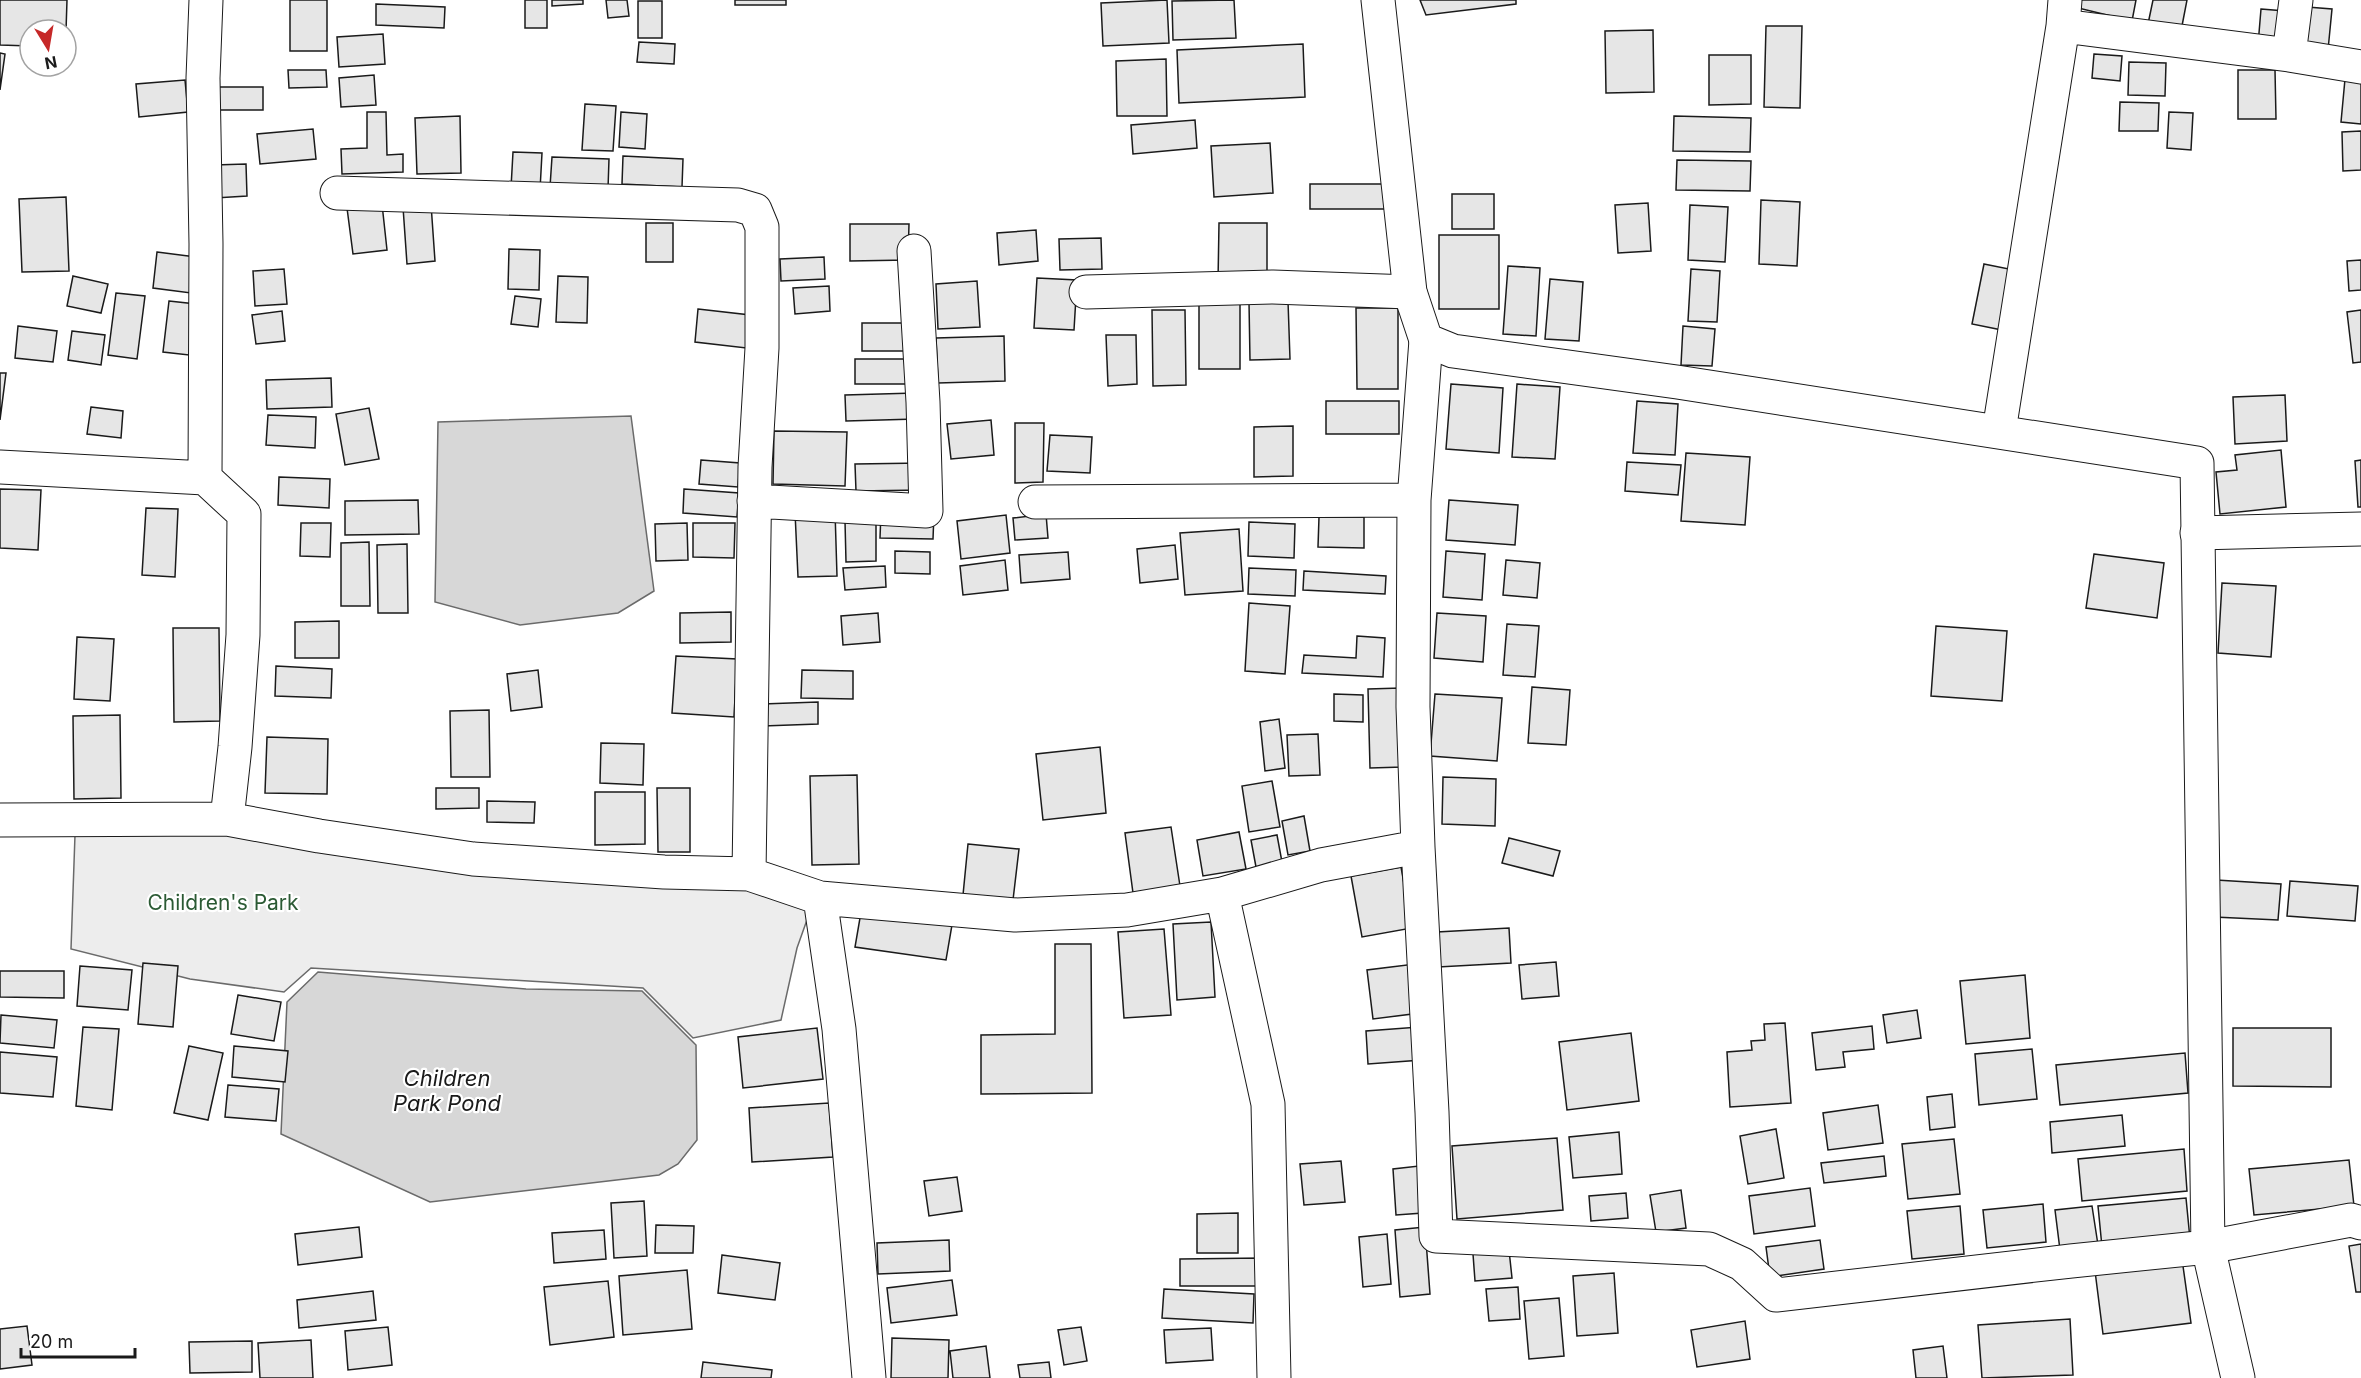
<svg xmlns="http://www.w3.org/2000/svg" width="2361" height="1378" font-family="Inter,sans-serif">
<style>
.built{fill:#ededed;stroke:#6a6a6a;stroke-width:1.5}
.water{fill:#d7d7d7;stroke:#6a6a6a;stroke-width:1.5}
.building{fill:#e6e6e6;stroke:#1a1a1a;stroke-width:1.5}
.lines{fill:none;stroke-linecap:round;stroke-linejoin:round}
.minor-casing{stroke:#1a1a1a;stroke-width:35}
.tertiary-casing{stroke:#1a1a1a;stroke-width:35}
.minor{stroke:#fff;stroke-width:33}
.tertiary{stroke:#fff;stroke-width:33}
.labels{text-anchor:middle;stroke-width:4.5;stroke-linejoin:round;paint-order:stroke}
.park-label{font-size:21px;fill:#2b5a34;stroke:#fff}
.water-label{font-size:22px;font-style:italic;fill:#1a1a1a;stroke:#fff}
</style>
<rect width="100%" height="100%" fill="#fff"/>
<path class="built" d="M230,823L755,883L813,903L797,948L781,1020L693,1038L643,988L311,968L284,992L190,979L71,949L75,835Z"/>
<path class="water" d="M631,416L654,591L618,613L520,625L435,602L438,422Z
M318,972L526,989L642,991L696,1045L697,1140L678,1164L659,1175L430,1202L281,1134L287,1002Z"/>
<path class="building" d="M0,0H67L66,31L30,30V46L0,45Z
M290,0H327V51H290Z
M525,0H547V28H525Z
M552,0H583V4L552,6Z
M606,0H627L629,16L608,18Z
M735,0H786V5H735Z
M1167,0L1169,43L1103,46L1101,3Z
M1234,0L1236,38L1173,40L1172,1Z
M1420,0H1516V4L1426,15Z
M2075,0H2136L2132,21L2074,7Z
M2153,0H2187L2181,31L2148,24Z
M638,1H662V38H638Z
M376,4L445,7L444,28L376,25Z
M2307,7L2332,9L2328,50L2304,48Z
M2261,9L2285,11L2282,47L2258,45Z
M1766,26H1802L1800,108L1764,107Z
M1653,30L1654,92L1606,93L1605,31Z
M383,34L385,64L339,67L337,37Z
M639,42L675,44L674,64L637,62Z
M1303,44L1305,97L1179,103L1177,50Z
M0,53L5,54L0,90Z
M2094,54L2122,56L2120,81L2092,78Z
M1709,55H1751V104L1709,105Z
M1166,59L1167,116H1117L1116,61Z
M2129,62L2166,63L2165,96L2128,95Z
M288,70H326L327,87L289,88Z
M2238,70H2275L2276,119H2238Z
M374,75L376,105L341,107L339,78Z
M2345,79L2361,80V124L2341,122Z
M185,80L188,112L139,117L136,84Z
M215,87H263V110H215Z
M2120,102L2159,103L2158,131H2119Z
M585,104L616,106L613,151L582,150Z
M367,112H386L387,155L403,154V172L342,174L341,149L367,148Z
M621,112L647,114L645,149L619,147Z
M2169,112L2193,113L2191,150L2167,148Z
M460,116L461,173L417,174L415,118Z
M1674,116L1751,118L1750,152L1673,151Z
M1195,120L1197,148L1133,154L1131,125Z
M313,129L316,159L260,164L257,134Z
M2361,131V170L2343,171L2342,132Z
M1270,143L1273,193L1214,197L1211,146Z
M513,152L542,153L540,190L511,188Z
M623,156L683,159L682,187L622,184Z
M552,157L609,159L608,189L550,187Z
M1677,160L1751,161L1750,191L1676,190Z
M246,164L247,196L215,198L214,165Z
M1310,184H1391V209H1310Z
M1452,194H1494V229H1452Z
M66,197L69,271L22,272L19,199Z
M1761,200L1800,202L1797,266L1759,264Z
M1648,203L1651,251L1618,253L1615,205Z
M382,204L387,250L353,254L347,208Z
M431,204L435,261L407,264L403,207Z
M1690,205L1728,207L1725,262L1688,260Z
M646,223H673V262H646Z
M1219,223H1267V282H1218Z
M850,224H909L908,260L850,261Z
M1036,230L1038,261L999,265L997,233Z
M1439,235H1499V309H1439Z
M1101,238L1102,269L1060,270L1059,239Z
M509,249L540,250L539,290L508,289Z
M157,252L196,257L191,293L153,288Z
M824,257L825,279L781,281L780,259Z
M2361,260V290L2349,291L2347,261Z
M1984,264L2019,271L2007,331L1972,324Z
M1508,266L1540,268L1536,336L1503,334Z
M284,269L287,304L255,306L253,271Z
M1691,269L1720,271L1717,322L1688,321Z
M73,276L108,284L101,313L67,306Z
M558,276L588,277L587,323L556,322Z
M1037,278L1077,280L1074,330L1034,328Z
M1550,279L1583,282L1579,341L1545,339Z
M977,281L980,327L938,329L936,284Z
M829,286L830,311L795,314L793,288Z
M116,293L145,296L137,359L108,355Z
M515,296L541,299L538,327L511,324Z
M169,301L196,304L189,355L163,352Z
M1288,301L1290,359L1250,360L1249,302Z
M1199,304H1240V369H1199Z
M1356,308H1398V389H1357Z
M698,309L759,316L755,349L695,342Z
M1152,310H1185L1186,385L1153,386Z
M2361,310V362L2353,363L2347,312Z
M282,311L285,341L256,344L252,315Z
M862,323H916L915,351H862Z
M18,326L57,331L53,362L15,358Z
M1683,326L1715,329L1712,366L1681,365Z
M72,331L105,335L101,365L68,360Z
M1106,335H1136L1137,384L1108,386Z
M1004,336L1005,381L938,383L936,338Z
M855,359H914V384H855Z
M0,373H6L0,420Z
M331,378L332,407L267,409L266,380Z
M1451,384L1503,388L1499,453L1446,449Z
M1517,384L1560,387L1555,459L1512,457Z
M915,393L916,419L846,421L845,395Z
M2285,395L2287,441L2235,444L2233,397Z
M1326,401H1399V434H1326Z
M1637,401L1678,404L1675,455L1633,453Z
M91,407L123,411L121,438L87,434Z
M369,408L379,459L345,465L336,414Z
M268,415L316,417L315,448L266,445Z
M991,420L994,455L951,459L947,424Z
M1015,423H1044L1043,482L1015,483Z
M1293,426V476L1254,477V427Z
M774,431L847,432L845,486L773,484Z
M1050,435L1092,437L1090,473L1047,471Z
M2281,450L2286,507L2220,514L2216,472L2237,470L2235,455Z
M1686,453L1750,457L1745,525L1681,521Z
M701,460L740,463L738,487L699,484Z
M2361,460V507H2358L2355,461Z
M1627,462L1681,465L1678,495L1625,491Z
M923,463V490L856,491L855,464Z
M279,477L330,479L329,508L278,505Z
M0,489L41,490L38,550L0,548Z
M684,489L739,493L737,517L683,513Z
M418,500L419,534L345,535V501Z
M1449,500L1518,505L1515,545L1446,540Z
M146,508L178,509L175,577L142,575Z
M835,511L837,576L798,577L795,512Z
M881,512L934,513L933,539L880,538Z
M1046,514L1048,538L1015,540L1013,518Z
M1006,515L1010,553L961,559L957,521Z
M1319,517H1364V548L1318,547Z
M876,520V561L846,562L845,521Z
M1249,522L1295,524L1294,558L1248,556Z
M301,523H331L330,557L300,556Z
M687,523L688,560L656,561L655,524Z
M693,523H735L734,558L693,557Z
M1239,529L1243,591L1185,595L1180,533Z
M369,542L370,606H341V543Z
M407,544L408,613H378L377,545Z
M1175,545L1178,579L1140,583L1137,549Z
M895,551L930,552V574L895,573Z
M1446,551L1485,554L1482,600L1443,597Z
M1068,552L1070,579L1021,583L1019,555Z
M2094,554L2164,563L2157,618L2086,608Z
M1005,560L1008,590L963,595L960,566Z
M1506,560L1540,563L1537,598L1503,595Z
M885,566L886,587L845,590L843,568Z
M1249,568L1296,570L1295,596L1248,594Z
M1304,571L1386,576L1385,594L1303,590Z
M2222,583L2276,586L2271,657L2218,653Z
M1249,603L1290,606L1285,674L1245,671Z
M731,612V642L680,643V613Z
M878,613L880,642L843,645L841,616Z
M1437,613L1486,616L1483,662L1434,658Z
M339,621V658H295V622Z
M1507,624L1539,626L1535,677L1503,675Z
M1936,626L2007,631L2002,701L1931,696Z
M173,628H219L220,721L174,722Z
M1357,636L1385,638L1383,677L1302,673L1304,655L1356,658Z
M77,637L114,639L110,701L74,699Z
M676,656L737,659L734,717L672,713Z
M276,666L332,669L331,698L275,696Z
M538,670L542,707L511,711L507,674Z
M802,670L853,671V699L801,698Z
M1532,687L1570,690L1566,745L1528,743Z
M1401,688L1403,767L1370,768L1368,689Z
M1334,694L1363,695V722L1334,721Z
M1435,694L1502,698L1497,761L1430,756Z
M818,702V724L763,726L762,704Z
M489,710L490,777H451L450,711Z
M120,715L121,798L74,799L73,716Z
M1279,719L1285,768L1265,771L1260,722Z
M1318,734L1320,775L1289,776L1287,735Z
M267,737L328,739L327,794L265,793Z
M601,743L644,744L643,785L600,783Z
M1100,747L1106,813L1043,820L1036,754Z
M857,775L859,864L812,865L810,776Z
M1443,777L1496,779L1495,826L1442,824Z
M1272,781L1280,827L1249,832L1242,786Z
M436,788H479V808L436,809Z
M657,788H690V852H658Z
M595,792H645V844L595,845Z
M487,801L535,802L534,823L487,822Z
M1304,816L1310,851L1288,855L1282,821Z
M1171,827L1180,886L1133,893L1125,833Z
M1239,832L1246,869L1203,876L1197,840Z
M1277,835L1282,862L1256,867L1251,840Z
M1509,838L1560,851L1553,876L1502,863Z
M968,844L1019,849L1013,900L963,895Z
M1401,867L1412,928L1362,937L1351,876Z
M2216,880L2281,884L2278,920L2214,917Z
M2290,881L2358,886L2355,921L2287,916Z
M861,912L952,925L946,960L855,947Z
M1211,922L1215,997L1177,1000L1173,924Z
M1509,928L1511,963L1438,967L1437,932Z
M1164,929L1171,1015L1124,1018L1118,932Z
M1055,944H1091L1092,1093L981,1094V1035L1055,1034Z
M1556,962L1559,996L1522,999L1519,965Z
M143,963L178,966L173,1027L138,1024Z
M1415,964L1420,1013L1373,1019L1367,970Z
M80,966L132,970L128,1010L77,1006Z
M0,971H64V998L0,997Z
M2025,975L2030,1038L1966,1044L1960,981Z
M238,995L281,1002L274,1041L231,1034Z
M1917,1010L1921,1038L1887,1043L1883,1015Z
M1,1015L57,1020L54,1048L0,1043Z
M1785,1023L1791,1103L1730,1107L1727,1052L1752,1050L1751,1041L1765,1040L1764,1024Z
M1872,1026L1874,1049L1843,1052L1845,1067L1816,1070L1812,1033Z
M83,1027L119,1029L112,1110L76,1106Z
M1419,1027L1422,1060L1368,1064L1366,1031Z
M817,1028L823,1079L743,1088L738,1037Z
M2233,1028H2331V1087L2233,1086Z
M1631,1033L1639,1101L1567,1110L1559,1042Z
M189,1046L223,1053L208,1120L174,1113Z
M234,1046L288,1051L285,1082L232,1077Z
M2032,1049L2037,1099L1979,1105L1975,1054Z
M0,1052L57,1057L53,1097L0,1093Z
M2185,1053L2188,1093L2060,1105L2056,1065Z
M228,1085L279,1089L276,1121L225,1117Z
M1952,1094L1955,1127L1930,1130L1927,1097Z
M829,1103L833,1157L752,1162L749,1108Z
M1878,1105L1883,1143L1828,1150L1823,1113Z
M2122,1115L2125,1146L2052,1153L2050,1122Z
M1776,1129L1784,1178L1748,1184L1740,1136Z
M1619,1132L1622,1174L1573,1178L1569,1137Z
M1557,1138L1563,1210L1457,1219L1452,1146Z
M1954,1139L1960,1194L1908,1199L1902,1144Z
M2184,1149L2187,1191L2082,1201L2078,1159Z
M1884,1156L1886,1176L1824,1183L1821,1163Z
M2349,1160L2354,1206L2254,1215L2249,1169Z
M1341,1161L1345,1202L1304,1205L1300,1164Z
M1419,1166L1423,1213L1396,1215L1393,1169Z
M957,1177L962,1211L929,1216L924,1181Z
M1810,1188L1815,1226L1754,1234L1749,1196Z
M1681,1190L1686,1228L1656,1232L1650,1195Z
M1626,1193L1628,1218L1591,1221L1589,1196Z
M2186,1198L2190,1239L2102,1247L2098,1206Z
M644,1201L647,1256L614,1258L611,1203Z
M2043,1204L2046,1242L1987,1248L1983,1210Z
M1960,1206L1964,1254L1912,1259L1907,1211Z
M2092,1206L2098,1245L2060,1250L2055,1210Z
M1238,1213V1253H1197V1214Z
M656,1225L694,1226L693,1253H655Z
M359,1227L362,1257L298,1265L295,1234Z
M1425,1227L1430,1294L1400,1297L1395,1230Z
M604,1230L606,1259L554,1263L552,1233Z
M1387,1234L1391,1284L1363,1287L1359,1237Z
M949,1240L950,1271L878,1274L877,1243Z
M1820,1240L1824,1269L1770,1277L1766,1247Z
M2361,1244V1292H2356L2349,1246Z
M1509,1250L1512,1278L1475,1281L1473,1254Z
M722,1255L780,1263L775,1300L718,1293Z
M1263,1258V1286H1180V1259Z
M2182,1259L2191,1323L2103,1334L2095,1271Z
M687,1270L692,1329L623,1335L619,1276Z
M1614,1273L1618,1333L1577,1336L1573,1276Z
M952,1280L957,1315L891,1323L887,1288Z
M608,1281L614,1337L550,1345L544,1287Z
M1518,1287L1520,1319L1489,1321L1486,1289Z
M1164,1289L1254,1294L1253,1323L1162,1318Z
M373,1291L376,1320L299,1328L297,1300Z
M1559,1298L1564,1356L1529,1359L1524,1301Z
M2070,1319L2073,1375L1982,1378L1978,1325Z
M1745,1321L1750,1359L1697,1367L1691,1330Z
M27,1326L32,1365L0,1369V1329Z
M388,1327L392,1365L348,1370L345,1331Z
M1081,1327L1087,1361L1064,1365L1058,1330Z
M1211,1328L1213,1360L1166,1363L1164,1330Z
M892,1338L949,1340L948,1378H891Z
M311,1340L313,1378H260L258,1343Z
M252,1341V1372L190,1373L189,1342Z
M986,1346L990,1378H953L950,1351Z
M1943,1346L1947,1378H1916L1913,1350Z
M703,1362L772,1370L771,1378H701Z
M1049,1362L1051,1378H1020L1018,1365Z"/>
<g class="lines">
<defs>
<path id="minor" d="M206,0L203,78L206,244L205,478L244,514L243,635L235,747L227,819
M2065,0L2063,26L2289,55L2296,0
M2289,55L2361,67
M337,193L738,205L755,210L762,227V348L755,467L749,874
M1086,292L1273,287L1410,292
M1999,431L2063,26
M0,467L205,478
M754,501L926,511L923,402L914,251
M1035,502L1414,500
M2197,533L2361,529
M0,820L227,819L319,836L473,859L664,872L749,874L820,898L1015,915L1127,910L1222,894L1321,865L1418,847L1413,707L1414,500L1426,340
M1418,847L1432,1112L1436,1236L1709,1249L1742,1264L1776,1295L2071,1261L2208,1247L2351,1220L2361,1223
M1222,894L1268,1104L1274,1378
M820,898L839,1029L869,1378"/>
<path id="tertiary" d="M1378,0L1410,292L1426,340L1453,351L1677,382L2197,463L2208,1247L2238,1378"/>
</defs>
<use href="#minor" class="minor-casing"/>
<use href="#tertiary" class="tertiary-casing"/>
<use href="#minor" class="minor"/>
<use href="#tertiary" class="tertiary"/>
</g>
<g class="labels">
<g class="park-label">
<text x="223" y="910">Children's Park</text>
</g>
<g class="water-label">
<text x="447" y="1086">Children<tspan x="447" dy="25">Park Pond</tspan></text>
</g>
</g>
<g transform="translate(48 48) rotate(169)"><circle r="28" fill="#ffffff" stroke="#a3a3a3" stroke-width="1.5"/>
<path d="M0-4.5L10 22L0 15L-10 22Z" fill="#c62828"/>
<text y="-9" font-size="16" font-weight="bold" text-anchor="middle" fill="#1a1a1a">N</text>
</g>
<path d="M21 1348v9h114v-9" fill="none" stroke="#1a1a1a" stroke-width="3"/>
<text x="30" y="1348" font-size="18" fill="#1a1a1a" stroke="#ffffff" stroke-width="4.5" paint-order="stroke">20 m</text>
</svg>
